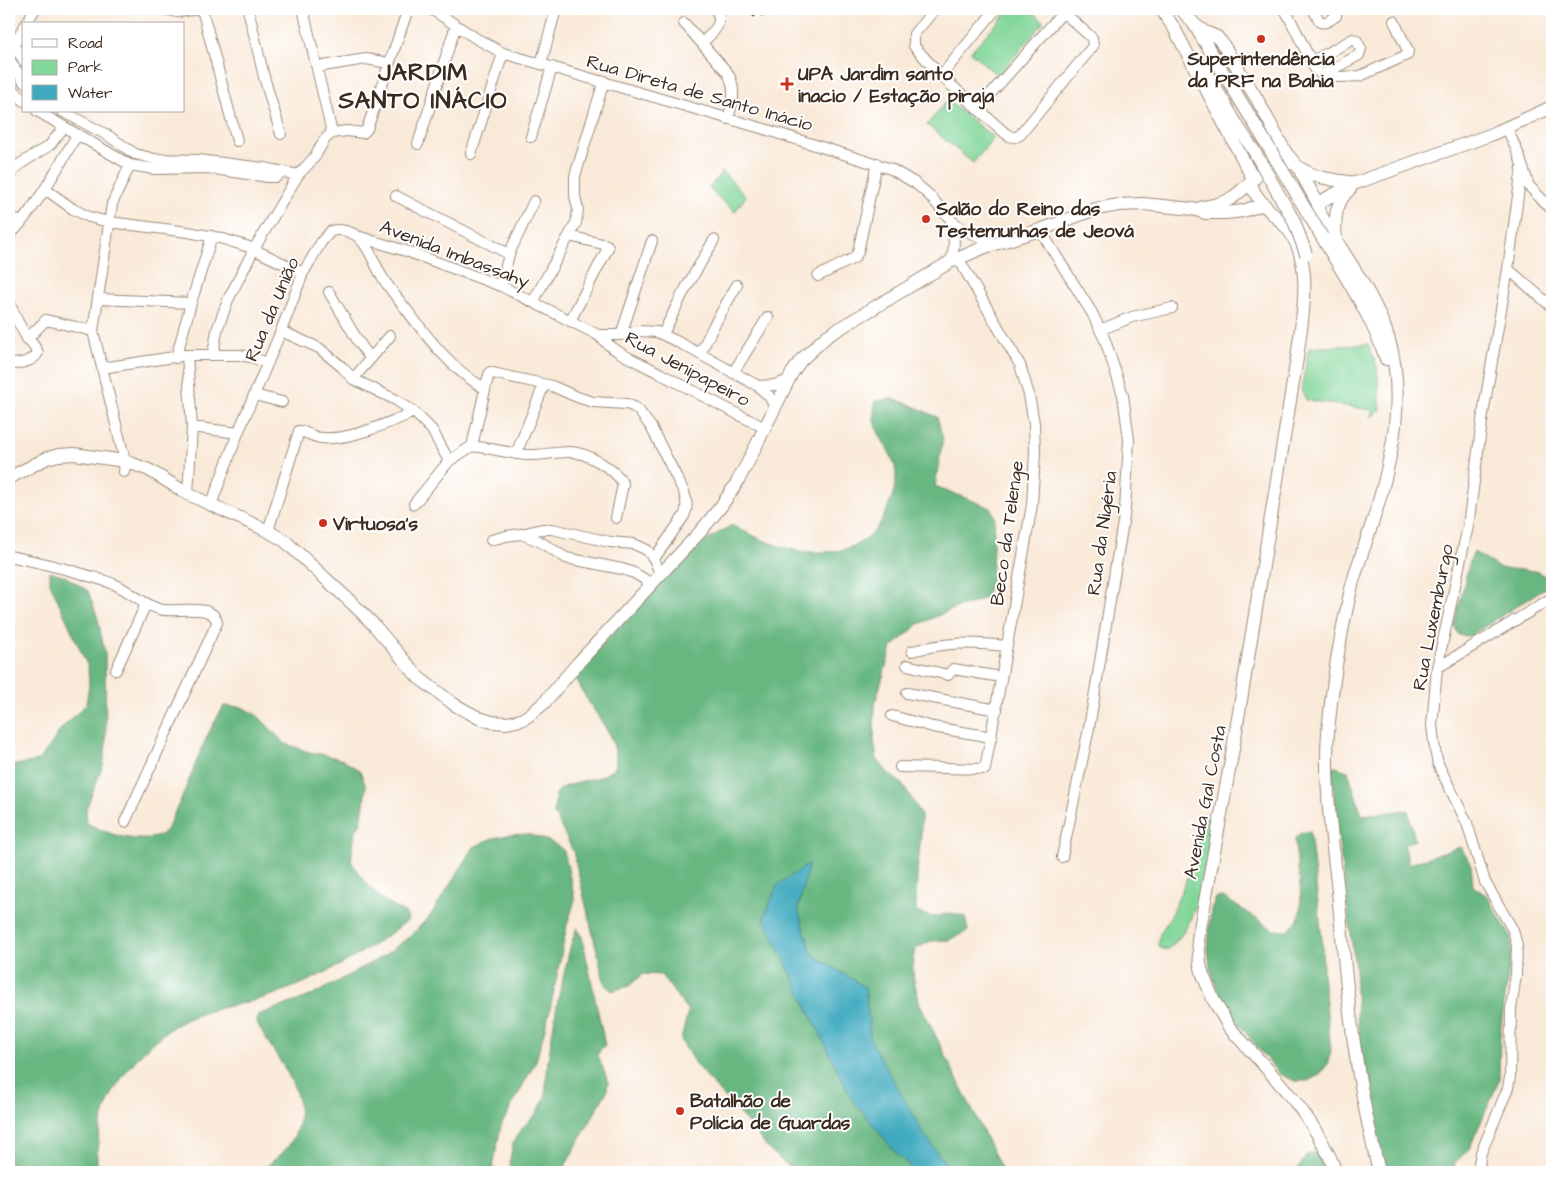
<svg xmlns="http://www.w3.org/2000/svg" width="1561" height="1181" font-family="'Architects Daughter',sans-serif">
<style>
.green{fill:#81d699;stroke:#5e805c}
.forest{fill:#68b781;stroke:#527050}
.water{fill:#40aabf;stroke:#3e6a6e}
.lines{fill:none;stroke-linecap:round;stroke-linejoin:round}
.minor-casing{stroke:#9a8a7b;stroke-width:12}
.major-casing{stroke:#9a8a7b;stroke-width:14}
.minor{stroke:#fff;stroke-width:10}
.major{stroke:#fff;stroke-width:12}
.rail{stroke:#3b2a1e;stroke-width:2.5}
.major-bridge-casing{stroke:#9a8a7b;stroke-width:14;stroke-linecap:butt}
.major-bridge{stroke:#fff;stroke-width:12}
.poi-dot{fill:#c8321e;stroke:#fff;stroke-width:2}
.labels{text-anchor:middle;stroke-width:4;stroke-linejoin:round;paint-order:stroke}
.poi-label{font-size:19px;font-weight:bold;fill:#3b2a1e;stroke:#fff;text-anchor:start}
.street-label{font-size:19px;fill:#3b2a1e;stroke:#fff}
.district-label{font-size:24px;font-weight:bold;letter-spacing:1px;fill:#3b2a1e;stroke:#fff}
</style>
<rect width="100%" height="100%" fill="#fff"/>
<filter id="ink" filterUnits="userSpaceOnUse"><feTurbulence type="fractalNoise" baseFrequency=".02" numOctaves="2"/><feDisplacementMap in="SourceGraphic" scale="10" xChannelSelector="R" yChannelSelector="G"/><feConvolveMatrix kernelMatrix="1 2 1 2 8 2 1 2 1" color-interpolation-filters="sRGB"/></filter>
<filter id="wash" filterUnits="userSpaceOnUse"><feTurbulence type="fractalNoise" baseFrequency=".0096" numOctaves="4" result="noise"/><feDisplacementMap in="SourceGraphic" scale="20" xChannelSelector="R" yChannelSelector="G"/><feGaussianBlur stdDeviation="1.12" result="paint"/><feColorMatrix in="noise" values="0 0 0 0 0 0 0 0 0 0 0 0 0 0 0 0 0 1.4 0 .05"/><feComposite in="paint" operator="in"/></filter>
<g filter="url(#wash)">
<rect width="100%" height="100%" fill="#f9e9d8"/>
<path class="green" d="M1010,9H1030L1044,22L998,76L970,52Z
M947,100L994,138L973,163L927,125Z
M722,171L746,196L735,212L709,189Z
M1368,344L1377,366L1381,409L1371,417L1372,410L1306,400L1301,390L1309,348Z
M1207,816L1211,817L1212,822C1206,862 1201,925 1167,950L1160,948L1158,945L1160,934L1170,917L1188,876L1201,834L1203,820Z"/>
<path class="forest" d="M892,399L909,404L937,417L943,439L935,486L991,508L995,517L991,579L986,597L970,604L953,609L919,624L892,647L875,703L874,740L877,759L888,773L902,784L912,799L921,815V834L917,876L916,912L933,917L951,913L965,917L968,931L949,940L931,941L915,949C910,972 914,981 920,1004L1003,1172H795L768,1149L746,1121L695,1064L681,1040L688,1011L661,975L643,974L629,986L612,991L605,985L573,851L554,813L556,794L561,788L583,781L601,777L615,768C621,742 597,717 585,696C581,690 578,682 575,675C594,653 614,632 634,610C663,578 693,546 732,525C744,531 757,538 770,543C809,557 863,560 884,516C891,502 896,488 896,473C895,455 877,437 874,420C873,414 875,407 875,401Z
M1474,552L1499,568L1535,571L1551,579V584L1470,636L1459,635L1454,626L1470,560Z
M50,571L65,576L88,591L98,619L105,654L106,744L103,766L86,809L87,823C106,834 145,847 163,833C168,829 170,821 173,816C184,795 192,772 201,750C208,734 215,720 224,706L242,707L258,716L284,743L309,752L326,755L343,760L360,771L366,787L364,805L361,822L355,832L351,861C367,886 378,900 406,913L408,920C368,952 321,978 273,995C244,1005 213,1007 185,1020C154,1035 120,1073 107,1105C99,1125 96,1151 97,1172H9V764L16,765L38,761L49,747L61,729L86,704L89,686L88,667L50,583Z
M1332,766L1348,771L1362,815L1408,810L1415,840L1404,844L1409,864L1460,847L1471,863L1473,886L1487,896L1511,937V956L1500,1033L1499,1081L1469,1149L1454,1164L1457,1172H1384L1362,1062L1357,1016L1355,966L1336,821Z
M1310,831L1322,939L1323,975L1331,1051L1327,1065L1319,1075L1308,1081H1295L1279,1074L1232,1016L1218,992L1210,967L1208,948L1211,909L1216,898L1223,897L1274,930L1287,931C1291,927 1298,921 1299,916C1305,897 1295,860 1295,838L1301,833Z
M527,834C540,838 554,841 564,851L575,900L567,925L550,1010L536,1061L501,1126L492,1172H262C270,1161 284,1155 291,1142C317,1097 276,1061 257,1023L258,1015L313,995L385,955L409,937L430,916L474,847L490,839L508,835Z
M577,928L582,937L605,1045L600,1050L598,1055L608,1082L607,1091L564,1168L563,1172H511L510,1160L513,1143L523,1127L536,1114L545,1098L548,1061L557,1004L571,944Z
M1314,1152L1319,1157L1323,1172H1296L1307,1155Z"/>
<path class="water" d="M809,864L798,909L812,954L865,987L871,1041L924,1134L952,1172H916L896,1153L851,1098L764,918L777,885Z"/>
</g>
<g filter="url(#ink)">
<g class="lines">
<defs>
<path id="minor" d="M163,9L177,12L200,9
M202,9L237,141
M248,9L264,77L281,134
M303,9L332,133
M431,9L477,39L503,53L761,128L891,169L915,183L928,194L951,220L961,228L987,241L996,244
M935,9L914,34V46L941,76L1005,133C1010,137 1014,139 1020,135L1093,46L1092,38L1063,12
M1285,9L1315,69L1322,75L1339,77L1360,76L1407,55L1408,51L1394,21
M1313,9L1320,22C1326,24 1331,19 1336,16L1335,9
M684,23L727,72C737,88 733,102 728,119
M26,24L35,9
M24,27L14,45L24,61
M702,43C712,33 726,23 715,9
M9,59L24,82
M1311,62L1353,39L1357,41L1361,49L1359,55L1322,75
M541,64L556,9
M317,67L366,59L389,63
M941,76L996,9
M9,85L24,101
M977,109L1066,9
M37,111L130,165L154,169L208,168L268,177H276L281,172
M62,111L107,135L135,154L155,159L198,160L264,168L298,175
M1507,128L1518,153L1529,186L1552,210
M531,137L552,67
M418,144L456,25
M471,154L503,53
M9,175L20,164L50,145L64,127
M45,189L73,209L89,217L109,222L188,232L220,238L249,247L303,273
M396,196L509,254
M9,215L21,223
M1040,230L1092,313L1105,340L1123,395L1129,440L1125,510L1089,728L1062,857
M9,236C37,207 56,170 77,135
M357,236L409,252L501,286L598,335H621L640,331L657,332L678,342L758,386L769,396L775,407
M569,236L607,245L608,248L570,321
M950,262C956,249 954,235 951,220
M1508,269L1552,307
M818,276L854,258L858,252L877,163
M501,286L509,254L534,201
M329,292L358,341L370,358
M98,299L191,303
M9,302C14,314 19,325 26,336C30,342 36,346 38,353C32,363 19,363 9,365
M533,302L576,223L578,209L575,196V176L604,81
M1100,330L1132,317L1172,308
M281,331L319,348L342,367L353,379L396,400L414,412L432,430L449,461
M663,334L682,295L714,240
M598,335C617,355 636,360 659,373C694,391 729,410 765,428
M621,335L652,241
M27,339L46,320L93,331
M700,354L713,327L737,285
M187,355L192,427L188,494
M213,355L217,330L228,300L254,249L298,175L314,158L325,139L332,133L346,131L363,133L367,129L408,9
M176,358L191,303L212,236
M102,368L187,355H239L251,357L267,363
M733,373L768,317
M353,379L390,336
M758,386L774,385L787,381
M254,395L282,402
M192,427L238,433
M472,446C490,448 508,453 526,455C540,456 554,452 568,452C585,451 616,469 623,484L616,518
M516,454L544,385
M124,472L125,461L93,331L112,204L130,165
M414,504L449,461L472,446L487,381L490,372L497,374L552,386L577,397L593,402L627,404L634,407L639,411L651,427L684,492C687,501 688,508 684,516L654,559
M211,505L238,433L281,331L303,273L322,241L331,231C339,229 349,231 357,236C368,244 374,263 381,275C388,287 397,298 406,309C428,338 452,370 484,388
M268,531L299,431C307,432 313,437 321,438C349,441 388,423 414,412
M521,534L542,529H552L610,542L634,544L647,550L654,559L660,574
M491,540L506,536L521,534L539,541L566,558L622,569L634,573L651,583
M9,556C34,561 59,567 83,574C94,578 105,580 116,585C131,592 143,604 159,609C173,614 214,601 217,623L125,822
M912,651C948,642 970,642 1007,646
M907,665L948,675L953,669L1001,677
M1437,668L1552,598
M116,670L146,604
M907,693L997,710
M892,716L933,727L992,737
M900,767L985,769L1032,505L1035,453L1034,423L1029,395L1020,365L958,258
M1482,1172L1479,1163L1481,1153L1508,1088L1510,1077L1511,1009L1516,975L1517,945L1513,930L1485,882L1467,823L1438,764L1435,750L1432,726L1437,668L1468,526L1483,414L1508,269L1522,167"/>
<path id="major" d="M1161,9L1174,28L1250,173L1254,177
M1181,9L1195,25L1205,32L1217,37L1222,43L1257,99L1286,153L1298,167L1318,204V210C1341,252 1373,291 1388,337C1406,393 1393,453 1377,508C1369,535 1358,562 1351,589C1340,636 1332,684 1328,732C1324,786 1332,838 1338,891C1342,934 1345,977 1351,1020C1357,1071 1367,1122 1379,1172
M1195,26L1265,141
M1203,66L1237,125L1254,151
M1298,167C1315,179 1336,180 1356,183
M1251,183C1255,201 1275,214 1287,228C1315,263 1302,317 1297,358L1233,749L1198,939L1200,964L1203,975L1213,999L1229,1027C1269,1072 1315,1115 1336,1172
M1318,204L1327,198L1356,183L1490,135L1552,107
M1200,208C1210,205 1221,205 1230,199C1251,187 1261,161 1288,164
M1322,237C1345,277 1372,316 1386,359
M1336,239C1334,220 1335,202 1350,189
M9,478L47,458L59,455L74,454L125,461L149,470L188,494L268,531L285,541L354,605L373,624L419,678L455,705L479,718L492,722L507,723L521,720L528,716L543,704L578,663L701,531L722,505L736,484L747,464L792,373L801,360L827,336L950,262L985,247L1040,230L1096,209L1119,205L1143,204L1193,209L1206,213H1226L1243,211L1264,204"/>
</defs>
<use href="#minor" class="minor-casing"/>
<use href="#major" class="major-casing"/>
<use href="#minor" class="minor"/>
<use href="#major" class="major"/>
<path class="rail" d="M753,9L754,16
M761,9L762,15"/>
<defs>
<path id="major-bridge" d="M1265,141L1322,237
M1254,151L1294,221L1306,254"/>
</defs>
<use href="#major-bridge" class="major-bridge-casing"/>
<use href="#major-bridge" class="major-bridge"/>
</g>
</g>
<g class="poi-dot">
<circle cx="1261" cy="39" r="5"/>
<path d="M784.5 76.5h5v5h5v5h-5v5h-5v-5h-5v-5h5z"/>
<circle cx="926" cy="219" r="5"/>
<circle cx="323" cy="523" r="5"/>
<circle cx="680" cy="1111" r="5"/>
</g>
<g class="labels">
<g class="poi-label">
<text x="1261" y="65" text-anchor="middle">Superintendência<tspan x="1261" dy="22">da PRF na Bahia</tspan></text>
<text x="798" y="80">UPA Jardim santo<tspan x="798" dy="22">inacio / Estação piraja</tspan></text>
<text x="936" y="215">Salão do Reino das<tspan x="936" dy="22">Testemunhas de Jeová</tspan></text>
<text x="333" y="530">Virtuosa's</text>
<text x="690" y="1107">Batalhão de<tspan x="690" dy="22">Polícia de Guardas</tspan></text>
</g>
<g class="street-label">
<text transform="translate(700 92) rotate(16)" y="7">Rua Direta de Santo Inácio</text>
<text transform="translate(455 253) rotate(21)" y="7">Avenida Imbassahy</text>
<text transform="translate(271 309) rotate(-67)" y="7">Rua da União</text>
<text transform="translate(688 368) rotate(28)" y="7">Rua Jenipapeiro</text>
<text transform="translate(1006 533) rotate(-82)" y="7">Beco da Telenge</text>
<text transform="translate(1101 533) rotate(-82)" y="7">Rua da Nigéria</text>
<text transform="translate(1432 617) rotate(-79)" y="7">Rua Luxemburgo</text>
<text transform="translate(1204 802) rotate(-79)" y="7">Avenida Gal Costa</text>
</g>
<g class="district-label">
<text x="423" y="80">JARDIM<tspan x="423" dy="28">SANTO INÁCIO</tspan></text>
</g>
</g>
<rect width="1561" height="1181" fill="none" stroke="#fff" stroke-width="30"/>
<rect x="22" y="22" width="162" height="90" fill="#ffffff" stroke="#b1aaa5"/>
<rect x="32" y="39" width="25" height="8" fill="#ffffff" stroke="#b1aaa5"/>
<text x="68" y="48" font-size="15" fill="#3b2a1e">Road</text>
<rect x="32" y="60" width="25" height="15" fill="#81d699" stroke="#b1aaa5"/>
<text x="68" y="72" font-size="15" fill="#3b2a1e">Park</text>
<rect x="32" y="85" width="25" height="15" fill="#40aabf" stroke="#b1aaa5"/>
<text x="68" y="98" font-size="15" fill="#3b2a1e">Water</text>
</svg>
